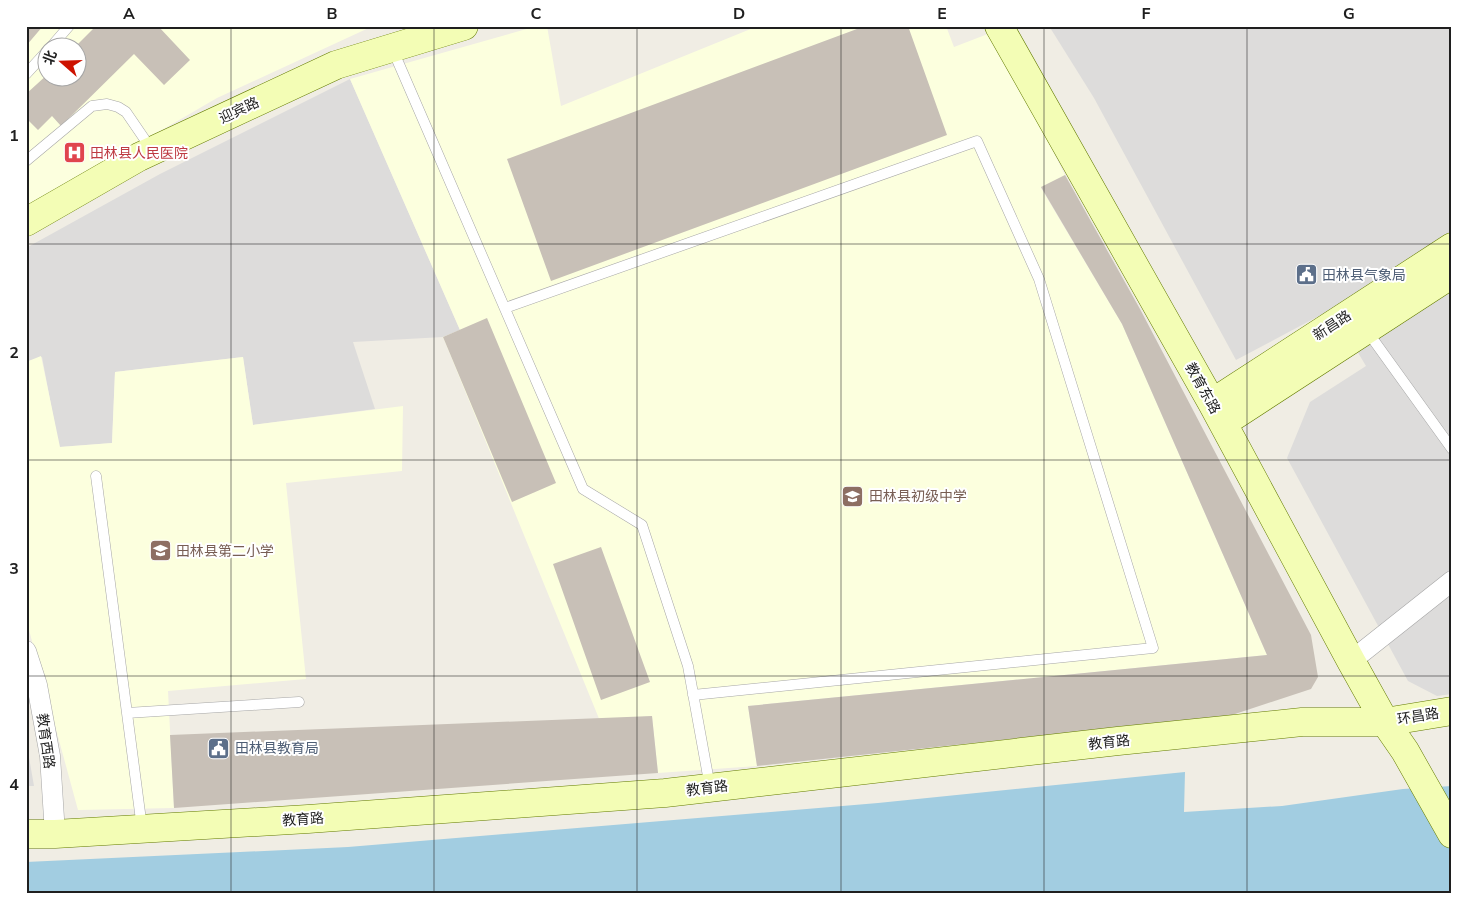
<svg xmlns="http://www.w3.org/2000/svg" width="1478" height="920" font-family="'Nunito Sans','Noto Sans SC',sans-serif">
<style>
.residential{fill:#dddcdb}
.education{fill:#fcffde;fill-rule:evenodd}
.water{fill:#a2cde1}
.building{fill:#c8c0b7}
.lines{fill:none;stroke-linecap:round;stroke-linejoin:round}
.lane-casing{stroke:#a6a6a6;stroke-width:11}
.street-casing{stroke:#a6a6a6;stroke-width:21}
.secondary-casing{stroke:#637b00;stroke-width:29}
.lane{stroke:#fff;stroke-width:10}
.street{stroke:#fff;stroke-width:20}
.secondary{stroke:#f3fdb5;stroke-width:28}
.grid{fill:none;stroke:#1f1f1f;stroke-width:1;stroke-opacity:0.55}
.labels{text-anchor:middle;stroke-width:4;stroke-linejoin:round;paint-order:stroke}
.street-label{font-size:14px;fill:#1f1f1f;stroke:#fff}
.health-label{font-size:14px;fill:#be3a42;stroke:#fff;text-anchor:start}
.service-label{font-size:14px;fill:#4e5e75;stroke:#fff;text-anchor:start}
.education-label{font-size:14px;fill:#785e54;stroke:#fff;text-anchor:start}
.neatline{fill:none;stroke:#1f1f1f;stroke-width:2}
.grid-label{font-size:16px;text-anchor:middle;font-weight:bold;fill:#1f1f1f}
</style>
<rect width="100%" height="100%" fill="#f0ede4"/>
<path class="residential" d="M1049,26H1452V694L1437,696L1408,681L1287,458L1310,402L1366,366L1332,309L1236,360L1094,98Z
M350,79L460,330L443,337L353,342L375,409L253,425L243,357L115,372L112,443L59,447L42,357L26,362V248L160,174Z
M26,740L34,786H26Z"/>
<path class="education" d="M26,26H373L217,98L26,209ZM48,48H78V78H48Z
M537,26H547L561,106L758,26H946L954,47L993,32L1065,175L1041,188L1122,324L1267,655L748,706L757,766L658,773L652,716L600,721L443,337L460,330L350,79Z
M41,356L60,447L112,443L115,372L243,357L253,425L403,406L402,471L286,483L306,679L168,691L174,808L78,810L26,619V362Z"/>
<path class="water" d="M1185,772L1184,812L1282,806L1403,789L1452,786V894H26V862L348,847L878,803Z"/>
<path class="building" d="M26,26H43L26,46Z
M96,26H158L190,60L164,85L134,54L61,126L52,116L38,130L26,118V94L48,74V78H78V48H74Z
M865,26H908L947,135L551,281L507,159Z
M1065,175L1140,309L1311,635L1318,677L1311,689L1229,716L757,766L748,706L1267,655L1122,324L1041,187Z
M487,318L556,483L512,502L443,337Z
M601,547L650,682L601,700L553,564Z
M652,716L658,773L174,808L170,735Z"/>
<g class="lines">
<defs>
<path id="lane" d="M50,48L69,26
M392,48L583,489L642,525L688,666L710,787
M26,74L48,50
M26,161L92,106L107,104L118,107L126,112L152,150
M505,308L977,141L1039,279L1153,648L693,695
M1367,331L1452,449
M96,476L142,828
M127,713L299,702"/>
<path id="street" d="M26,651L37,685L50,756L55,834
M1351,661L1452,581"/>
<path id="secondary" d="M999,26L1212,403L1351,661L1385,722L1405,751L1452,834
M26,222L139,157L336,65L464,26
M1212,403L1452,247
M1223,423L1452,274
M26,834H55L308,819L665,793L1118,741L1302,722H1385L1452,711"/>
</defs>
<use href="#lane" class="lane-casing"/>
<use href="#street" class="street-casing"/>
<use href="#secondary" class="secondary-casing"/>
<use href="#lane" class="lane"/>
<use href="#street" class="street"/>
<use href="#secondary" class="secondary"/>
</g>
<path class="grid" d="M231,26V894M434,26V894M637,26V894M841,26V894M1044,26V894M1247,26V894M26,244H1452M26,460H1452M26,676H1452"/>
<defs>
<symbol id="hospital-square" viewBox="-11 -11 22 22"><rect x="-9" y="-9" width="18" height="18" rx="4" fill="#e0444e" stroke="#fff"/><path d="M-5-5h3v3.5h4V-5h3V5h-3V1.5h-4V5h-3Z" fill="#fff"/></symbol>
<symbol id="civic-square" viewBox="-11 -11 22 22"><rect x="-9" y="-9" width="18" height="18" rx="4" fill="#5c6f8a" stroke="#fff"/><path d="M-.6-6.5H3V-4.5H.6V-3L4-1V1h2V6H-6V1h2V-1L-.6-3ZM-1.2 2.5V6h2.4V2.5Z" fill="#fff"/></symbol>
<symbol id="school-square" viewBox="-11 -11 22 22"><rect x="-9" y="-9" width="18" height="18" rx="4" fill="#8d6e63" stroke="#fff"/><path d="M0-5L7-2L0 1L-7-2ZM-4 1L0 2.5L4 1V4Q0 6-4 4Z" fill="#fff"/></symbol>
</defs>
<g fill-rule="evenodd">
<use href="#hospital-square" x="62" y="140" width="25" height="25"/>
<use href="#civic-square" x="1294" y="262" width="25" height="25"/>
<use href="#school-square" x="840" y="484" width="25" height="25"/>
<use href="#school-square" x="148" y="538" width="25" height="25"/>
<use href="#civic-square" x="206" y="736" width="25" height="25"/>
</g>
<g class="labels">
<g class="street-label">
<text transform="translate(239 110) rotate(-25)" y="5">迎宾路</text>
<text transform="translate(1332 325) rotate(-33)" y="5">新昌路</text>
<text transform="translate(1203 388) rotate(61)" y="5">教育东路</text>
<text transform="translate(1418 716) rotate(-9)" y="5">环昌路</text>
<text transform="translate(46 741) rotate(82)" y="5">教育西路</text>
<text transform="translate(1109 742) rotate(-6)" y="5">教育路</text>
<text transform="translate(707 788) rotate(-7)" y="5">教育路</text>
<text transform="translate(303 819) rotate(-4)" y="5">教育路</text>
</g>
<g class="health-label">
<text x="90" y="158">田林县人民医院</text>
</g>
<g class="service-label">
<text x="1322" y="280">田林县气象局</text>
<text x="235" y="753">田林县教育局</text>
</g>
<g class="education-label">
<text x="869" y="501">田林县初级中学</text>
<text x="176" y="556">田林县第二小学</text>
</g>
</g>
<rect width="1478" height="920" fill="none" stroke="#ffffff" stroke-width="55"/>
<g transform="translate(62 62) rotate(290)"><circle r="24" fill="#ffffff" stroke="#a5a5a5"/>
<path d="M0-4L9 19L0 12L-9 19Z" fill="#cd1200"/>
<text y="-8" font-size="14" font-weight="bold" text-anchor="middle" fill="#1f1f1f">北</text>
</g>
<rect x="28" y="28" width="1422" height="864" class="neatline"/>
<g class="grid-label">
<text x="129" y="19">A</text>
<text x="332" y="19">B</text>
<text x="536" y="19">C</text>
<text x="739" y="19">D</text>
<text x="942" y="19">E</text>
<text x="1146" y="19">F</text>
<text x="1349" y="19">G</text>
<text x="14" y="141">1</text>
<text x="14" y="358">2</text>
<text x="14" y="574">3</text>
<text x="14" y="790">4</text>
</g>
</svg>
